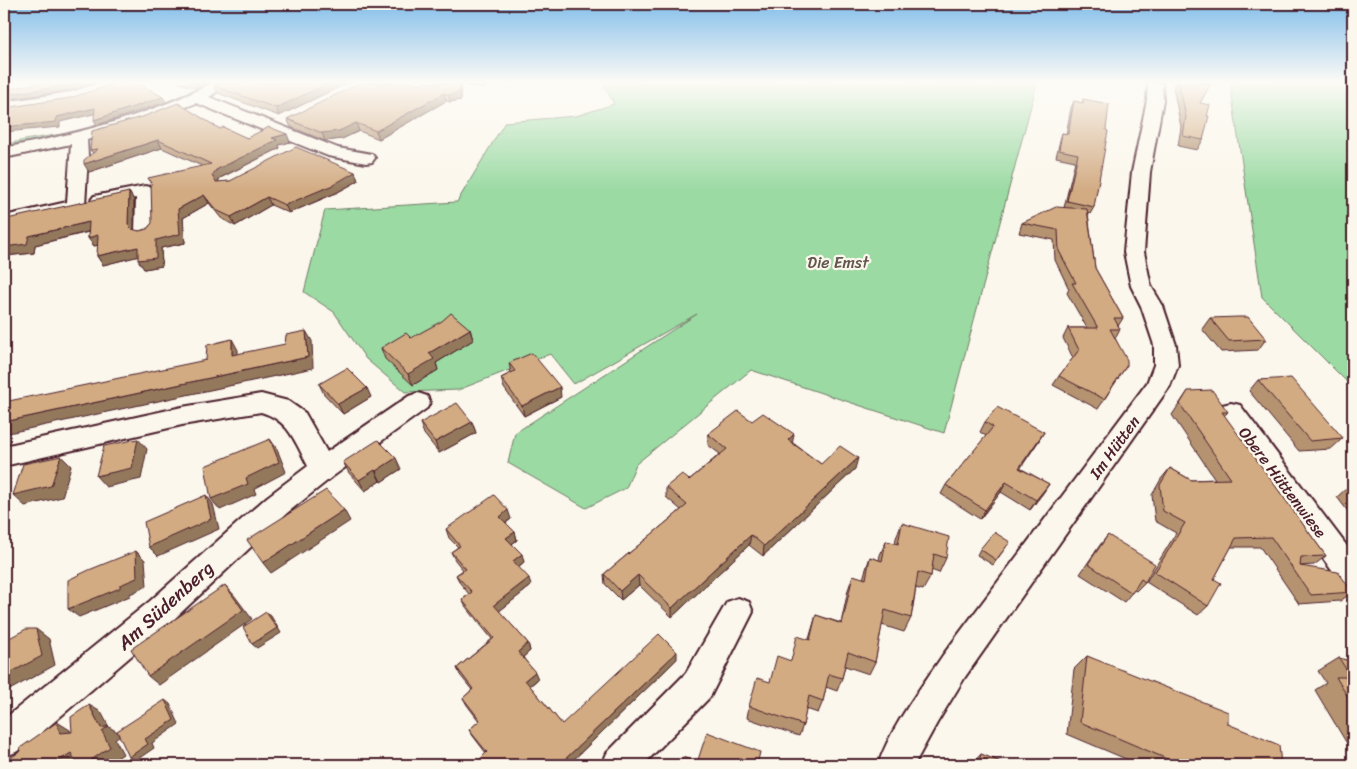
<svg xmlns="http://www.w3.org/2000/svg" width="1357" height="769" font-family="Sriracha,sans-serif">
<style>
.green{fill:#9bdaa3;stroke:#727c67}
.lines{fill:none;stroke-linecap:round;stroke-linejoin:round}
.minor-casing{stroke:#4a1f2b;stroke-width:4}
.minor{fill:#fbf7ec;fill-rule:evenodd}
.wall{fill:#b59371;stroke:#4a1f2b}
.shaded-wall{fill:#93785c;stroke:#4a1f2b}
.building{fill:#d2ab83;stroke:#4a1f2b}
.labels{text-anchor:middle;stroke-width:4.5;stroke-linejoin:round;paint-order:stroke}
.park-label{font-size:16px;fill:#62574f;stroke:#fbf7ec}
.street-label{font-size:16px;fill:#4a1f2b;stroke:#fbf7ec}
.near-street-label{font-size:19px;fill:#4a1f2b;stroke:#fbf7ec}
</style>
<rect width="100%" height="100%" fill="#fbf7ec"/>
<filter id="ink" filterUnits="userSpaceOnUse"><feTurbulence type="fractalNoise" baseFrequency=".02" numOctaves="2"/><feDisplacementMap in="SourceGraphic" scale="10" xChannelSelector="R" yChannelSelector="G"/><feConvolveMatrix kernelMatrix="1 2 1 2 8 2 1 2 1" color-interpolation-filters="sRGB"/></filter>
<g filter="url(#ink)">
<path class="green" d="M206,83H209L204,86L210,88L201,92L194,90L159,106L158,111L154,108L114,122L56,137L55,141L49,142L48,138L4,146C13,140 59,135 74,132C120,121 164,105 206,83Z
M603,83H1037L944,433L751,370L636,464L626,488L586,508L508,463L515,433L697,314L574,384L550,354L458,390L405,392L366,359L334,312L304,292L325,210L457,202L505,122L576,116L614,104Z
M1230,83H1353V388L1262,297Z"/>
<g class="lines">
<defs>
<path id="minor" d="M99,83H121L119,86L73,101L4,112V102L71,92Z
M212,83H230L209,97L338,148L372,154L375,158L372,162L366,163L328,156L196,103L149,122L87,140L88,156L85,205L83,209L4,228V216L67,202L71,144L4,158V148C76,134 146,117 212,83Z
M1148,83H1162L1163,100L1150,172L1144,252L1151,286L1163,306L1176,345L1178,365L1170,386L965,677L937,723L914,765H878C891,727 920,689 943,655L1147,383L1154,365V345L1141,306L1131,286L1124,252L1132,172L1147,100Z
M145,186L151,187L154,191L155,232L152,236L145,238L138,236L135,232L136,198L100,205L94,204L91,200L94,196Z
M418,393L427,396L430,402L427,408L332,477L287,513L172,621L34,739L16,752L4,757V719L150,601L267,497L308,466C295,442 289,420 261,412L182,425L4,466V446L182,407L261,394L288,401L305,413L327,452L409,396Z
M1231,403L1240,405L1353,554V590L1343,586L1222,419L1219,412L1222,405Z
M738,598L749,602L753,612L710,697L643,765H602L607,753L686,673L727,602Z"/>
</defs>
<use href="#minor" class="minor-casing"/>
<use href="#minor" class="minor"/>
</g>
<path class="wall" d="M179,83H208L197,88Z
M219,83H347L279,116L218,93L214,86Z
M374,83H487L484,89L461,84V100L450,102L446,101L379,139L359,131L342,139L325,141L291,127L287,119Z
M1175,83H1211L1200,103L1207,116L1203,140L1197,150L1178,146L1181,127L1173,87Z
M1083,99L1094,207L1090,214L1088,213L1095,268L1123,318L1118,326L1120,329L1115,338L1127,365L1098,409L1053,385L1059,376L1073,358L1063,338L1068,328H1087L1067,293L1069,289L1055,260L1054,240L1019,233L1022,223L1064,208L1075,161L1056,157L1060,140L1062,133L1066,134L1071,108L1074,101L1082,103Z
M220,129L247,138L290,142L279,145L280,148L220,178L218,182L355,172L358,181L336,193L289,213L271,205L235,226L221,218L209,203L183,218L185,243L161,248L162,266L144,269L138,256L103,265L97,256L98,245L94,246L88,238L89,232L35,245L34,253L4,256L129,192L134,200V230L139,231L147,229L202,166L162,148L89,172L93,153L90,150Z
M1210,318L1266,339L1258,350L1221,352L1202,329Z
M470,329L473,340L436,363L438,370L413,385L385,359L381,348L411,338Z
M509,363L561,397L524,416L504,388L501,378L511,373Z
M1258,380L1343,438L1331,449L1299,451L1249,391Z
M319,384L371,397L343,414L324,394Z
M1188,391L1228,412L1224,416L1326,556L1314,565L1300,566L1353,592L1340,601L1299,604L1260,547H1231L1214,579L1208,606L1198,615L1146,582L1176,533L1155,521L1152,495L1161,479L1170,468L1191,480L1215,479L1172,415Z
M752,421L793,443L821,464L855,469L763,556L749,545L672,617L639,585L621,600L605,584L604,574L681,510L666,497V487L689,480L720,454L708,445V434Z
M472,422L476,433L439,453L424,434L420,423Z
M985,422L1044,432L1038,442L1020,468L1049,484L1043,493L1030,510L1001,492L980,519L941,494L946,485L986,436L980,432Z
M343,462L401,469L381,482L380,481L365,491L349,473Z
M1348,487H1353V518L1337,497Z
M511,519L506,523L515,532L517,540L512,544L524,562L518,567L531,586L499,611L528,643L530,651L523,657L538,679L530,686L562,724L677,659L568,765H478L486,753L473,736L469,730L479,721L467,705L463,698L472,690L460,675L457,668L492,639L466,607L462,600L469,594L460,583L456,575L463,570L455,560L451,552L458,547L449,538L446,529Z
M902,523L946,558L939,573L931,570V576L923,590L916,588L911,618L904,632L882,625L875,662L869,674L845,666L842,678L837,691L826,687L823,701L818,713L806,709L803,725L799,736L747,718L749,706L809,639L816,615L841,623L848,590L853,575L863,579L865,572L870,557L879,560L880,555L886,541L895,543L896,538Z
M1108,535L1145,582L1136,591L1134,590L1124,602L1080,574L1100,545Z
M1006,547L993,565L977,555L980,549Z
M1087,656L1228,724L1281,765H1140L1067,734L1074,669Z
M1339,658L1353,662V741L1346,742L1315,690L1326,683L1318,671Z
M981,754L1008,765H971Z"/>
<path class="shaded-wall" d="M74,83H93L71,90L4,100V95Z
M195,83H208L197,88Z
M329,83H347L279,116L276,108Z
M459,83H461V100L450,102L449,95Z
M483,83H487L484,89Z
M444,93L446,101L379,139L376,131Z
M163,97L166,102L97,125L94,120Z
M95,108L98,113L60,122V127L4,132V127L57,117Z
M356,123L359,131L342,139L325,141L322,133Z
M287,134L290,142L279,145L280,148L220,178L216,184L212,176L216,170L272,138Z
M158,140L162,148L89,172L84,164Z
M355,172L358,181L336,193L289,213L285,205Z
M129,192L134,200V233L128,225Z
M204,195L209,203L183,218L185,243L161,248L162,266L144,269L138,260L156,240L178,209Z
M267,197L271,205L235,226L231,217Z
M4,199L9,206L7,213L4,215Z
M89,222L95,230L35,245L34,253L4,256V247L29,236Z
M98,235L104,244L94,246L88,238Z
M138,247L144,255L103,265L97,256Z
M470,329L473,340L436,363L438,370L413,385L408,374L429,353Z
M306,331L312,341L313,368L4,434V422L308,357Z
M232,339L238,350V365L232,355Z
M560,387L561,397L524,416L522,406Z
M367,388L371,397L343,414L338,404Z
M472,422L476,433L439,453L435,442Z
M1044,432L1038,442L1014,478L1019,468Z
M794,434L792,445L788,440Z
M138,439L147,449L141,479L106,487L96,476Z
M270,439L277,449L286,472L254,489L256,494L220,510L211,499L246,478Z
M61,456L71,466L62,497L25,506L13,495Z
M396,458L401,469L381,482L376,471Z
M858,458L855,469L763,556L764,546Z
M375,470L380,481L365,491L359,480Z
M1006,482L1001,492L980,519L985,510Z
M1049,484L1043,493L1030,510L1036,500Z
M206,495L213,504L219,529L158,556L149,547Z
M344,510L350,521L271,573L263,563Z
M508,510L511,519L502,525L500,517Z
M515,532L517,540L509,546L506,538Z
M751,535L749,545L672,617V608Z
M136,551L145,560L147,586L130,594V596L79,617L68,609L120,585Z
M522,554L524,562L515,569L513,561Z
M638,575L639,585L621,600L620,591Z
M529,578L531,586L497,613L494,605Z
M225,585L234,595L252,619L159,685L148,676Z
M266,612L271,616L281,633L257,648L252,644Z
M36,629L49,639L55,665L4,693V676Z
M528,643L530,651L521,659L518,652Z
M677,652V659L568,765H559Z
M535,672L538,679L528,687L525,680Z
M165,700L170,704L179,724L152,743L154,748L135,761L129,757L145,739Z
M89,705L101,712L109,727L121,734L115,739L123,754L107,765H84L101,728Z
M57,722L70,730L73,741L60,733Z
M71,753L84,760L76,765H52Z"/>
<path class="building" d="M37,83H74L68,85L4,95V90Z
M116,83H138L163,97L94,120L95,108L57,117L56,122L4,127V108L70,98Z
M219,83H329L276,108L214,86Z
M374,83H459L460,92L449,95L444,93L376,131L356,123L339,131L322,133L287,119L358,84Z
M1179,83H1211L1200,103L1210,105L1207,116H1209L1203,140L1183,136L1186,117Z
M1083,99L1109,104L1106,130L1108,131L1094,207L1067,201L1078,154L1059,150L1062,133L1068,134L1074,101L1083,103Z
M178,103L220,129L223,127L247,138L269,127L287,134L272,138L277,140L216,170L212,176L216,182L230,181L296,147L355,172L333,185L285,205L267,197L231,217L216,210L204,195L178,209L180,234L156,240V258L138,260V247L97,256L98,235L88,238L89,222L29,236L27,244L4,247V222L7,219L129,192L128,225L132,229L139,231L147,229L152,223L151,183L148,178L211,164L158,140L84,164V160L98,149L90,150L92,131L145,116Z
M1056,207L1087,209L1095,268L1123,318H1114L1120,329H1110L1127,360V365L1104,399L1059,376L1079,350L1068,328H1098L1072,283H1076L1059,251L1058,230L1022,223Z
M451,313L470,329L429,353L434,359L408,374L381,348L406,333L411,338L442,321Z
M1238,317H1248L1266,339L1229,341L1210,318Z
M306,331L308,357L4,422V402L206,360L207,345L232,339V355L285,344L286,335Z
M532,353L560,387L522,406L501,378L515,371L509,363Z
M347,368L367,388L338,404L319,384Z
M1291,378L1343,438L1310,441L1258,380Z
M1212,390L1228,412H1222L1326,556L1301,557L1300,566L1338,572L1353,592L1311,595L1271,537L1236,538L1214,579L1221,583L1208,606L1155,572L1185,523L1163,511L1160,485L1170,468L1191,480L1231,479L1180,404L1188,391Z
M457,403L472,422L435,442L420,423Z
M997,407L1044,432L1019,468L1049,484L1036,500L1006,482L985,510L946,485L993,427L985,422Z
M738,411L752,421L763,413L794,434L788,440L821,464L840,446L858,458L764,546L751,535L672,608L638,575L620,591L604,574L687,505L666,487L682,474L689,480L727,449L708,434Z
M138,439L132,468L96,476L104,446Z
M270,439L279,462L246,478L248,484L211,499L205,466Z
M378,440L396,458L376,471L375,470L359,480L343,462Z
M61,456L51,486L13,495L23,464Z
M1348,487H1353V494Z
M326,490L344,510L263,563L247,540Z
M206,495L211,519L149,547L144,522Z
M494,495L508,510L500,517L515,532L506,538L522,554L513,561L529,578L494,605L528,643L518,652L535,672L525,680L562,724L659,634L677,652L559,765H478L476,763L487,752L469,730L480,720L463,698L473,689L457,668L494,638L462,600L472,592L456,575L466,569L451,552L460,546L446,529Z
M902,523L949,537L946,558L934,554L931,576L918,572L911,618L885,610L875,662L848,652L842,678L829,674L823,701L809,696L803,725L749,706L757,678L770,682L777,656L791,661L797,636L810,640L816,615L842,624L853,575L866,579L870,557L882,561L886,541L898,544Z
M994,532L1010,542L996,560L980,549Z
M1108,535L1155,564L1145,582L1141,579L1132,593L1088,564Z
M136,551L137,578L120,585V588L68,609V580L89,570Z
M225,585L243,610L148,676L131,649Z
M266,612L277,628L252,644L243,627Z
M26,629H36L42,656L4,676V641Z
M1087,656L1228,712V724L1279,745L1281,765H1179V764L1080,722Z
M1339,658L1353,662V706L1336,677H1351Z
M165,700L174,720L145,739L148,744L129,757L117,731Z
M89,705L101,728L109,726L102,731L110,747L84,765H78L71,753L52,765H4V762L21,751L20,748L57,722L60,733L72,732L71,717Z
M707,732L760,752L757,765H680L683,757L697,763Z
M981,754L1008,765H979Z"/>
</g>
<linearGradient id="sky" x2="0" y2="1"><stop stop-color="#83beea"/><stop offset="0.43" stop-color="#fdfbf6"/><stop offset="1" stop-color="#fdfbf6" stop-opacity="0"/></linearGradient>
<rect width="1357" height="191" fill="url(#sky)"/>
<g class="labels">
<g class="park-label">
<text x="838" y="268">Die Emst</text>
</g>
<g class="street-label">
<text transform="translate(1114 447) rotate(-54)" y="6">Im Hütten</text>
<text transform="translate(1283 482) rotate(53)" y="6">Obere Hüttenwiese</text>
</g>
<g class="near-street-label">
<text transform="translate(165 605) rotate(-42)" y="7">Am Südenberg</text>
</g>
</g>
<rect width="1357" height="769" fill="none" stroke="#fbf7ec" stroke-width="20"/>
<rect x="10" y="10" width="1337" height="749" fill="none" stroke="#4a1f2b" stroke-width="2" filter="url(#ink)"/>
</svg>
